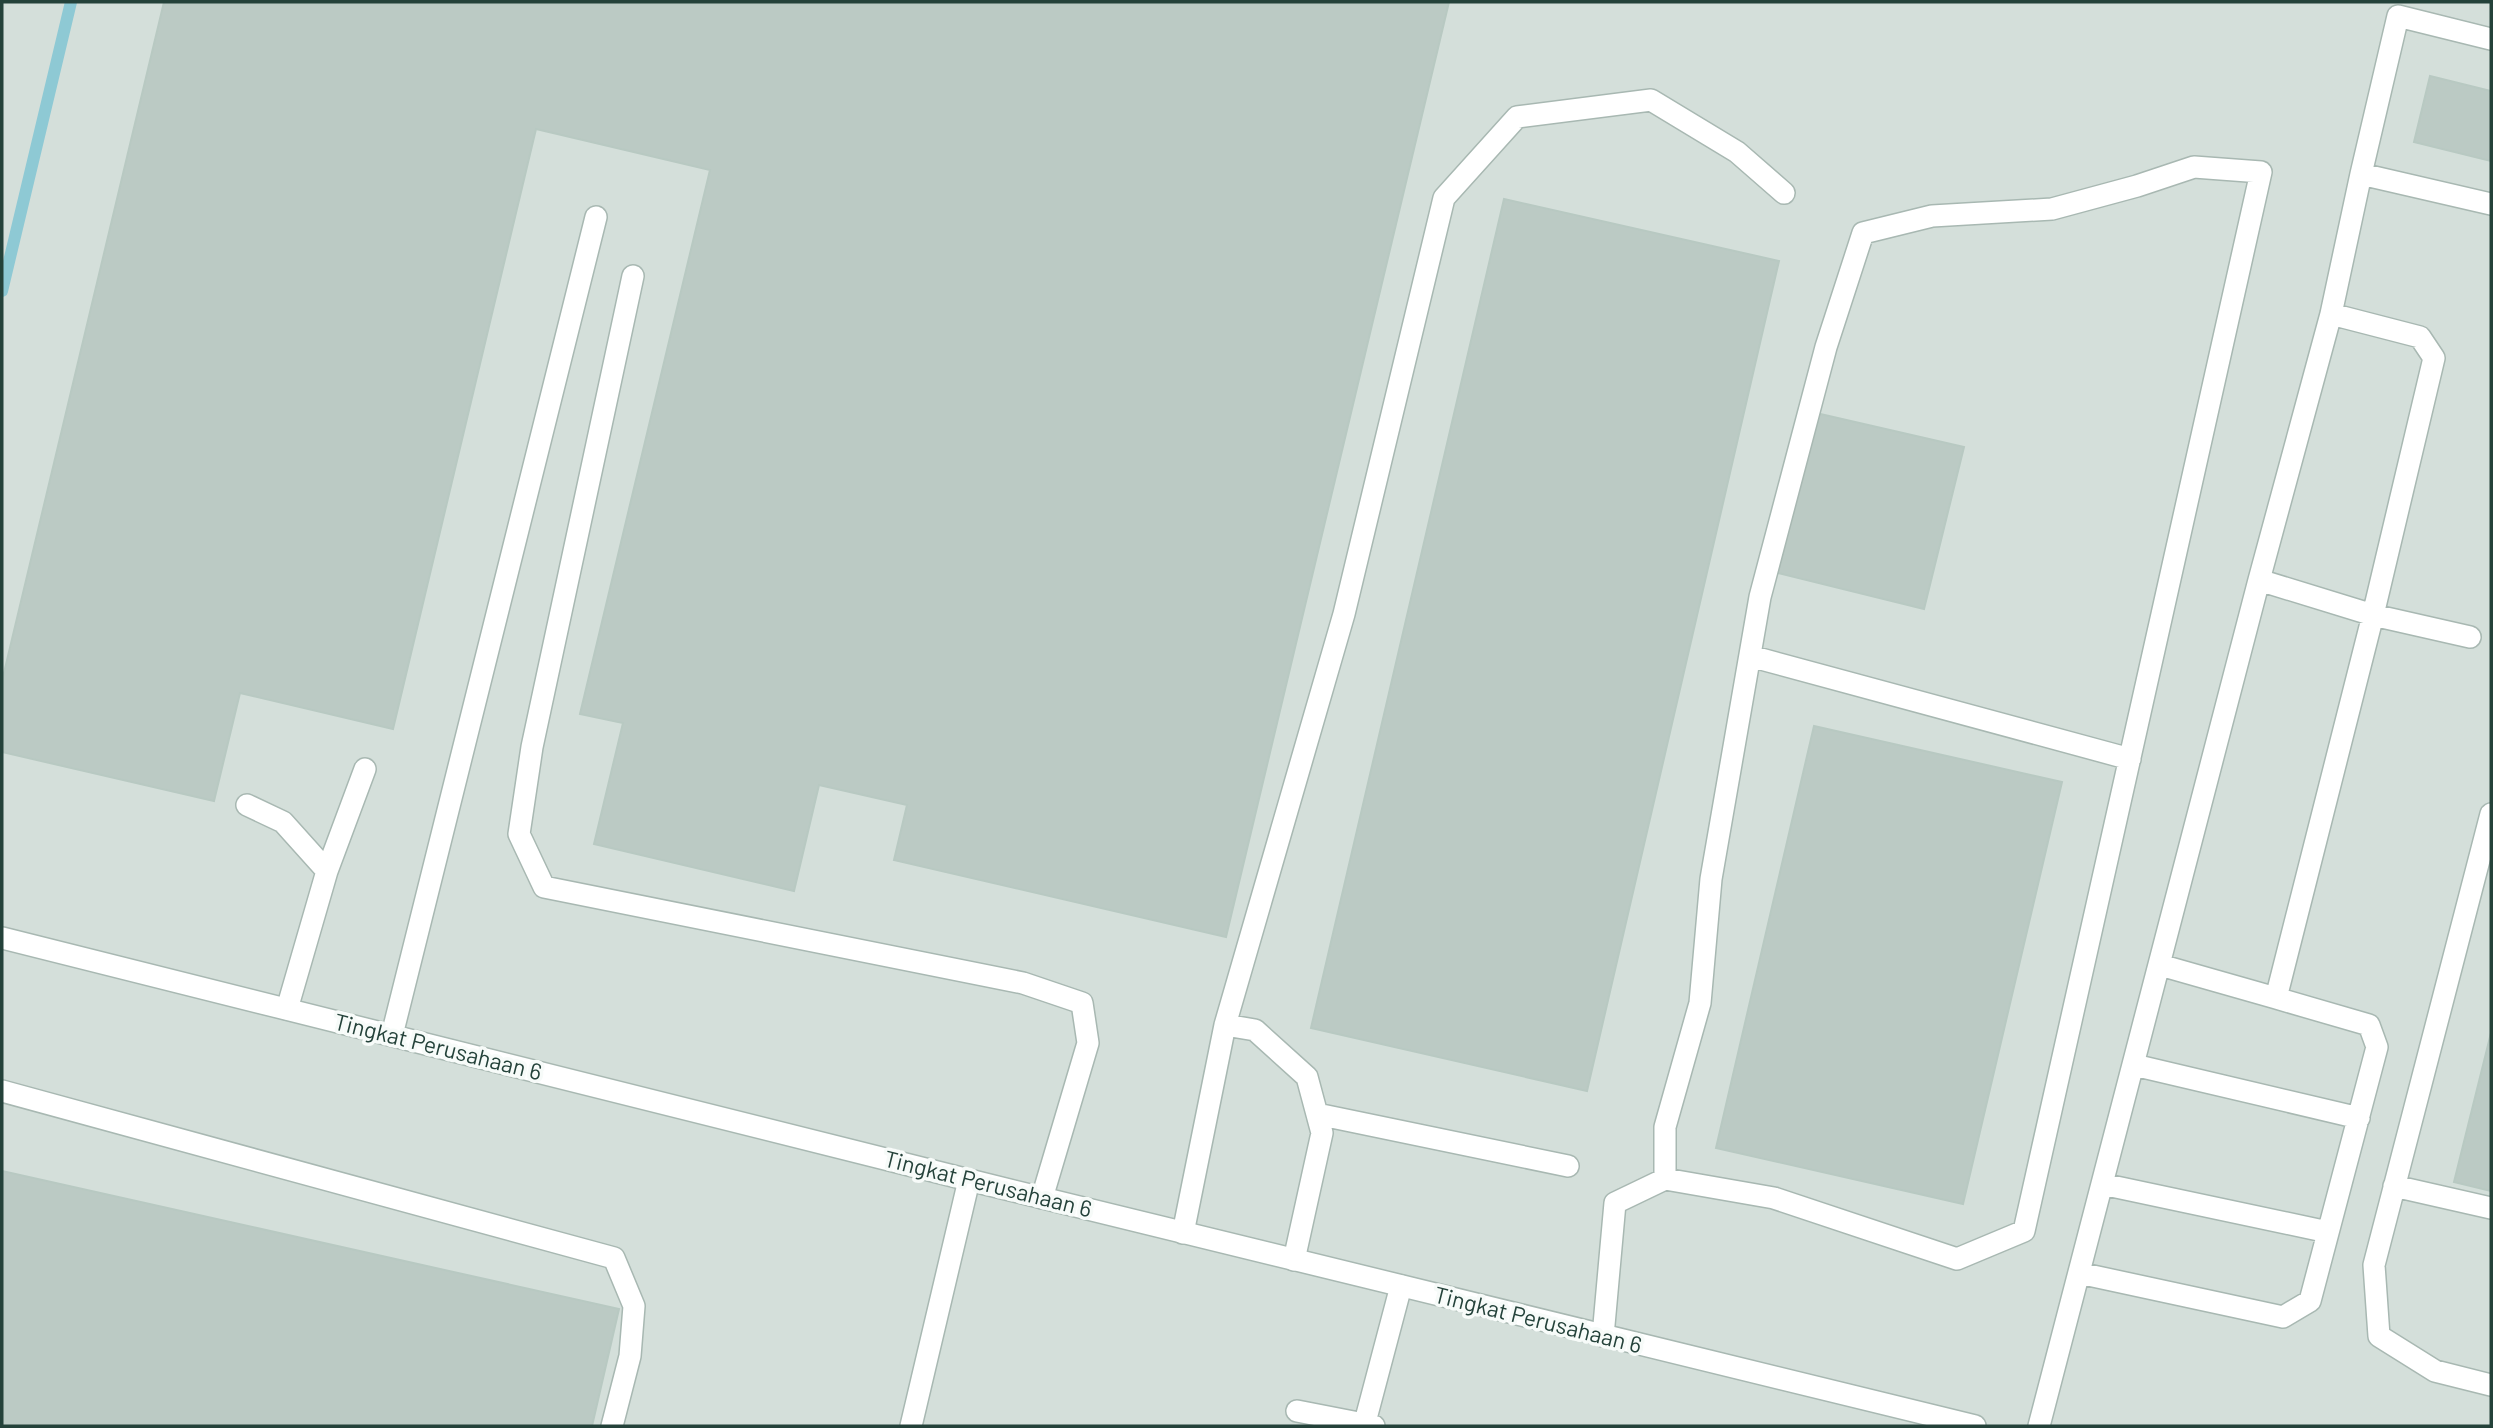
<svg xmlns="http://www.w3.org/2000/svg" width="2493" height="1428" font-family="Barlow,sans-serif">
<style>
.built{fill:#d4dfda}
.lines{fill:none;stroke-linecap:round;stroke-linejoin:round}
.stream{stroke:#8ec9d4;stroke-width:12}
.building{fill:#bbcac4;stroke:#b8c9c2;stroke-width:2}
.service-casing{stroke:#a8b8b2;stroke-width:24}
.minor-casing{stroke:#a8b8b2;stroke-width:24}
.service{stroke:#fff;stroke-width:21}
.minor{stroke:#fff;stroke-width:21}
.labels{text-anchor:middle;stroke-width:7;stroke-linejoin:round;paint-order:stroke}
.street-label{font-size:23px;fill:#24423a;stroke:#f7fbf9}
</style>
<rect width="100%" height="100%" fill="#e6efeb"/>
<path class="built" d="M2,2H2491V1426H2Z"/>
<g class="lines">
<path class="stream" d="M2,291L71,2"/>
</g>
<path class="building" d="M164,2H1449L1226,937L894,860L907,805L819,785L794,891L594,844L623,723L580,714L710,170L536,129L393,729L240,693L214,801L2,752V681Z
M2430,76L2491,91V161L2414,142Z
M1504,199L1779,261L1587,1091L1311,1028Z
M1816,413L1964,447L1924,609L1778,573Z
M1814,726L2062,782L1963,1204L1716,1148Z
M2491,1033V1191L2454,1182Z
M2,1171L619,1309L592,1426H2Z"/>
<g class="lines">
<defs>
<path id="service" d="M2361,174L2491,204
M633,276L532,747L519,834L544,887L1023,983L1082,1003L1088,1043L1042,1198
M2259,580L2373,615L2470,637
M1750,656L2130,759
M247,805L283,822L327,871L287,1009
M2491,814L2374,1265L2379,1336L2435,1371L2491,1385
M327,871L365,769
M2160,965L2276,998L2373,615L2434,358L2420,337L2331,314
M392,1035L596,217
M2134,1065L2359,1118
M2,1091L614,1258L634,1306L630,1356L612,1426
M1317,1114L1568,1166
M2102,1184L2328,1232
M2394,1186L2491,1208
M1183,1233L1225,1025
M1294,1260L1322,1133L1307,1077L1255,1030L1225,1025L1344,614L1444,198L1517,117L1651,100L1737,152L1784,193
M2079,1273L2283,1317L2310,1301L2377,1047L2369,1025L2276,998
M1603,1336L1615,1203L1665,1179L1774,1198L1957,1259L2024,1231L2261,172L2194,167L2137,186L2052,209L1932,216L1863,233L1826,347L1760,597L1711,879L1700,1003L1665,1127V1179
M1297,1411L1374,1426
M911,1426L969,1180
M1364,1426L1401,1286
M2039,1426L2259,580L2331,314L2361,174L2398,16L2491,39"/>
<path id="minor" d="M2,938L969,1180L1975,1426"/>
</defs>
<use href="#service" class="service-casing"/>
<use href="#minor" class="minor-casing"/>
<use href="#service" class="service"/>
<use href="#minor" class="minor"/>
</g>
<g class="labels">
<g class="street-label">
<text transform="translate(438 1047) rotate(14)" y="8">Tingkat Perusahaan 6</text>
<text transform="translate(988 1184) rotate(14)" y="8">Tingkat Perusahaan 6</text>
<text transform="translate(1538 1320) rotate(14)" y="8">Tingkat Perusahaan 6</text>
</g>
</g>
<rect width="2493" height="1428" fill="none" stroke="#24423a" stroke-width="7"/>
</svg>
